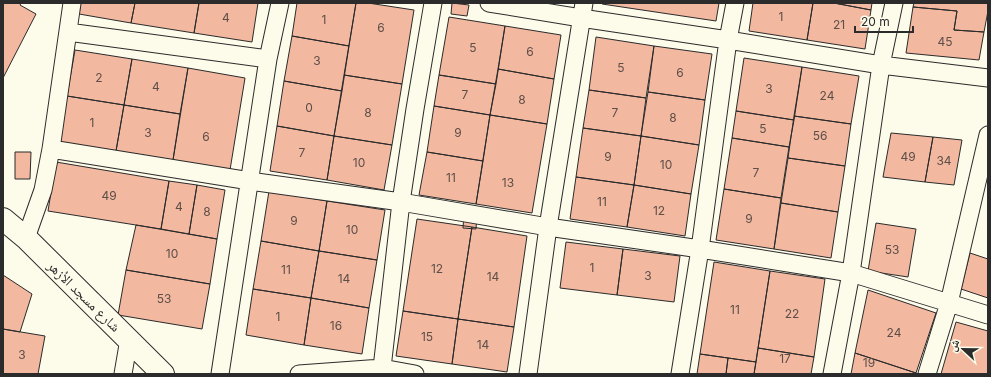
<svg xmlns="http://www.w3.org/2000/svg" width="991" height="377" font-family="Inter,'Noto Naskh Arabic',sans-serif">
<style>
.building{fill:#f2b8a0;stroke:#2b2b2b}
.lines{fill:none;stroke-linecap:round;stroke-linejoin:round}
.street-casing{stroke:#2b2b2b;stroke-width:19}
.secondary-casing{stroke:#2b2b2b;stroke-width:24}
.street{stroke:#fdfbea;stroke-width:17}
.secondary{stroke:#fdfbea;stroke-width:22}
.labels{text-anchor:middle;stroke-width:3;stroke-linejoin:round;paint-order:stroke}
.number-label{font-size:12px;fill:#5d4e48}
.street-label{font-size:14px;fill:#2b2b2b;stroke:#fdfbea}
</style>
<rect width="100%" height="100%" fill="#fdfbea"/>
<path class="building" d="M3,3H21L20,5L36,14L3,78Z
M81,3H135L131,23L79,14Z
M135,3H199L194,33L131,23Z
M199,3H258L252,42L194,33Z
M297,3H356L349,46L292,36Z
M356,3H368L414,10L402,84L344,75Z
M452,3L469,5L467,16L451,14Z
M602,3H719L716,21L602,4Z
M753,3H813L807,40L749,31Z
M813,3H834L871,10L865,49L807,40Z
M834,3H872L871,10Z
M914,3H988V11L984,32L954,30L957,11L913,7Z
M913,7L957,11L954,30L984,32L979,60L906,53Z
M449,17L505,26L496,84L439,75Z
M505,26L561,35L554,79L498,69Z
M292,36L349,46L342,91L284,81Z
M596,37L654,46L646,98L589,90Z
M654,46L712,54L705,100L648,92Z
M75,50L132,59L124,105L67,96Z
M744,58L802,67L794,120L736,111Z
M132,59L188,68L180,114L124,105Z
M802,67L859,76L851,124L794,116Z
M188,68L245,78L230,170L173,160Z
M498,69L554,79L547,124L490,115Z
M344,75L402,84L392,145L334,136Z
M439,75L496,84L490,115L434,106Z
M284,81L342,91L334,136L277,126Z
M589,90L646,98L641,136L583,128Z
M648,92L705,100L699,145L641,136Z
M67,96L124,105L116,151L59,142Z
M124,105L180,114L173,160L116,151Z
M434,106L490,115L483,161L427,152Z
M736,111L794,120L789,147L732,138Z
M490,115L547,124L532,213L476,204Z
M794,116L851,124L845,166L788,158Z
M277,126L334,136L327,180L270,171Z
M583,128L641,136L634,185L576,177Z
M891,133L933,137L925,182L883,177Z
M334,136L392,145L384,190L327,180Z
M641,136L699,145L691,194L634,185Z
M933,137L962,140L954,185L925,182Z
M732,138L789,147L781,198L724,189Z
M15,152H31L30,179H15Z
M427,152L483,161L476,204L419,195Z
M788,158L845,166L838,212L781,203Z
M56,162L169,181L161,229L48,211Z
M576,177L634,185L627,227L570,219Z
M169,181L197,185L189,234L161,229Z
M197,185L225,190L217,239L189,234Z
M634,185L691,194L685,236L627,227Z
M724,189L781,198L774,249L716,240Z
M269,191L327,201L319,251L261,241Z
M327,201L385,210L377,260L319,251Z
M781,203L838,212L831,258L774,249Z
M464,212L477,214L476,229L463,228Z
M417,219L472,227L458,319L403,311Z
M876,223L916,229L908,277L868,271Z
M136,225L217,239L210,284L126,270Z
M472,227L527,236L514,327L458,319Z
M261,241L319,251L311,298L253,289Z
M566,242L623,249L617,295L560,288Z
M623,249L680,256L674,302L617,295Z
M319,251L377,260L369,308L311,298Z
M970,253L988,259V298L961,289Z
M714,262L770,271L756,362L700,354Z
M126,270L210,284L202,329L118,315Z
M770,271L825,279L814,357L758,348Z
M3,275L32,294L20,332L3,329Z
M253,289L311,298L304,345L246,335Z
M868,290L936,313L916,373L855,353Z
M311,298L369,308L362,354L304,345Z
M403,311L458,319L452,364L396,356Z
M458,319L514,327L507,372L452,364Z
M956,322L988,331V374H941Z
M3,329L45,336L38,374H3Z
M758,348L814,357L811,374H754Z
M855,353L916,373L915,374H851Z
M700,354L728,358L726,374H697Z
M728,358L756,362L754,374H726Z"/>
<g class="lines">
<defs>
<path id="street" d="M489,3L581,18L728,40L881,65L988,78
M68,32L268,59
M51,149L250,181L401,202L548,227L700,249L851,273L988,315
M26,238L43,190L51,149L72,3
M382,368L415,374
M123,374L129,339
M220,374L268,59L280,3
M299,374L382,368L401,202L415,109L433,3
M528,374L548,227L584,3
M680,374L700,249L728,40L735,3
M832,374L851,273L881,65L894,3
M927,374L949,303L988,135"/>
<path id="secondary" d="M3,219L26,238L163,374"/>
</defs>
<use href="#street" class="street-casing"/>
<use href="#secondary" class="secondary-casing"/>
<use href="#street" class="street"/>
<use href="#secondary" class="secondary"/>
</g>
<g class="labels">
<g class="number-label">
<text x="781" y="21">1</text>
<text x="226" y="22">4</text>
<text x="324" y="24">1</text>
<text x="839" y="29">21</text>
<text x="381" y="32">6</text>
<text x="945" y="46">45</text>
<text x="473" y="52">5</text>
<text x="530" y="56">6</text>
<text x="317" y="65">3</text>
<text x="621" y="72">5</text>
<text x="680" y="77">6</text>
<text x="99" y="82">2</text>
<text x="156" y="91">4</text>
<text x="769" y="93">3</text>
<text x="465" y="99">7</text>
<text x="827" y="100">24</text>
<text x="522" y="104">8</text>
<text x="309" y="112">0</text>
<text x="368" y="117">8</text>
<text x="615" y="117">7</text>
<text x="673" y="122">8</text>
<text x="92" y="127">1</text>
<text x="763" y="133">5</text>
<text x="148" y="137">3</text>
<text x="458" y="137">9</text>
<text x="820" y="140">56</text>
<text x="206" y="141">6</text>
<text x="302" y="157">7</text>
<text x="608" y="161">9</text>
<text x="908" y="161">49</text>
<text x="944" y="165">34</text>
<text x="359" y="167">10</text>
<text x="666" y="169">10</text>
<text x="756" y="177">7</text>
<text x="451" y="182">11</text>
<text x="508" y="187">13</text>
<text x="109" y="200">49</text>
<text x="602" y="206">11</text>
<text x="179" y="211">4</text>
<text x="659" y="215">12</text>
<text x="207" y="216">8</text>
<text x="749" y="223">9</text>
<text x="294" y="225">9</text>
<text x="352" y="234">10</text>
<text x="892" y="254">53</text>
<text x="172" y="258">10</text>
<text x="592" y="272">1</text>
<text x="437" y="273">12</text>
<text x="286" y="274">11</text>
<text x="648" y="280">3</text>
<text x="493" y="281">14</text>
<text x="344" y="283">14</text>
<text x="164" y="303">53</text>
<text x="735" y="314">11</text>
<text x="792" y="318">22</text>
<text x="278" y="321">1</text>
<text x="336" y="330">16</text>
<text x="894" y="337">24</text>
<text x="427" y="341">15</text>
<text x="483" y="349">14</text>
<text x="22" y="359">3</text>
<text x="785" y="363">17</text>
<text x="869" y="367">19</text>
</g>
<g class="street-label">
<text transform="translate(84 296) rotate(44)" y="5">شارع مسجد الأزهر</text>
</g>
</g>
<rect width="991" height="377" fill="none" stroke="#2b2b2b" stroke-width="8"/>
<g transform="translate(963 349) rotate(292)" stroke="#fdfbea" stroke-width="3" paint-order="stroke">
<path d="M0-3L7 15L0 10L-7 15Z" fill="#2b2b2b"/>
<text y="-6" font-size="11" font-weight="bold" text-anchor="middle" fill="#2b2b2b">ش</text>
</g>
<path d="M855 26v6h58v-6" fill="none" stroke="#2b2b2b" stroke-width="2"/>
<text x="861" y="26" font-size="12" fill="#2b2b2b" stroke="#fdfbea" stroke-width="3" paint-order="stroke">20 m</text>
</svg>
